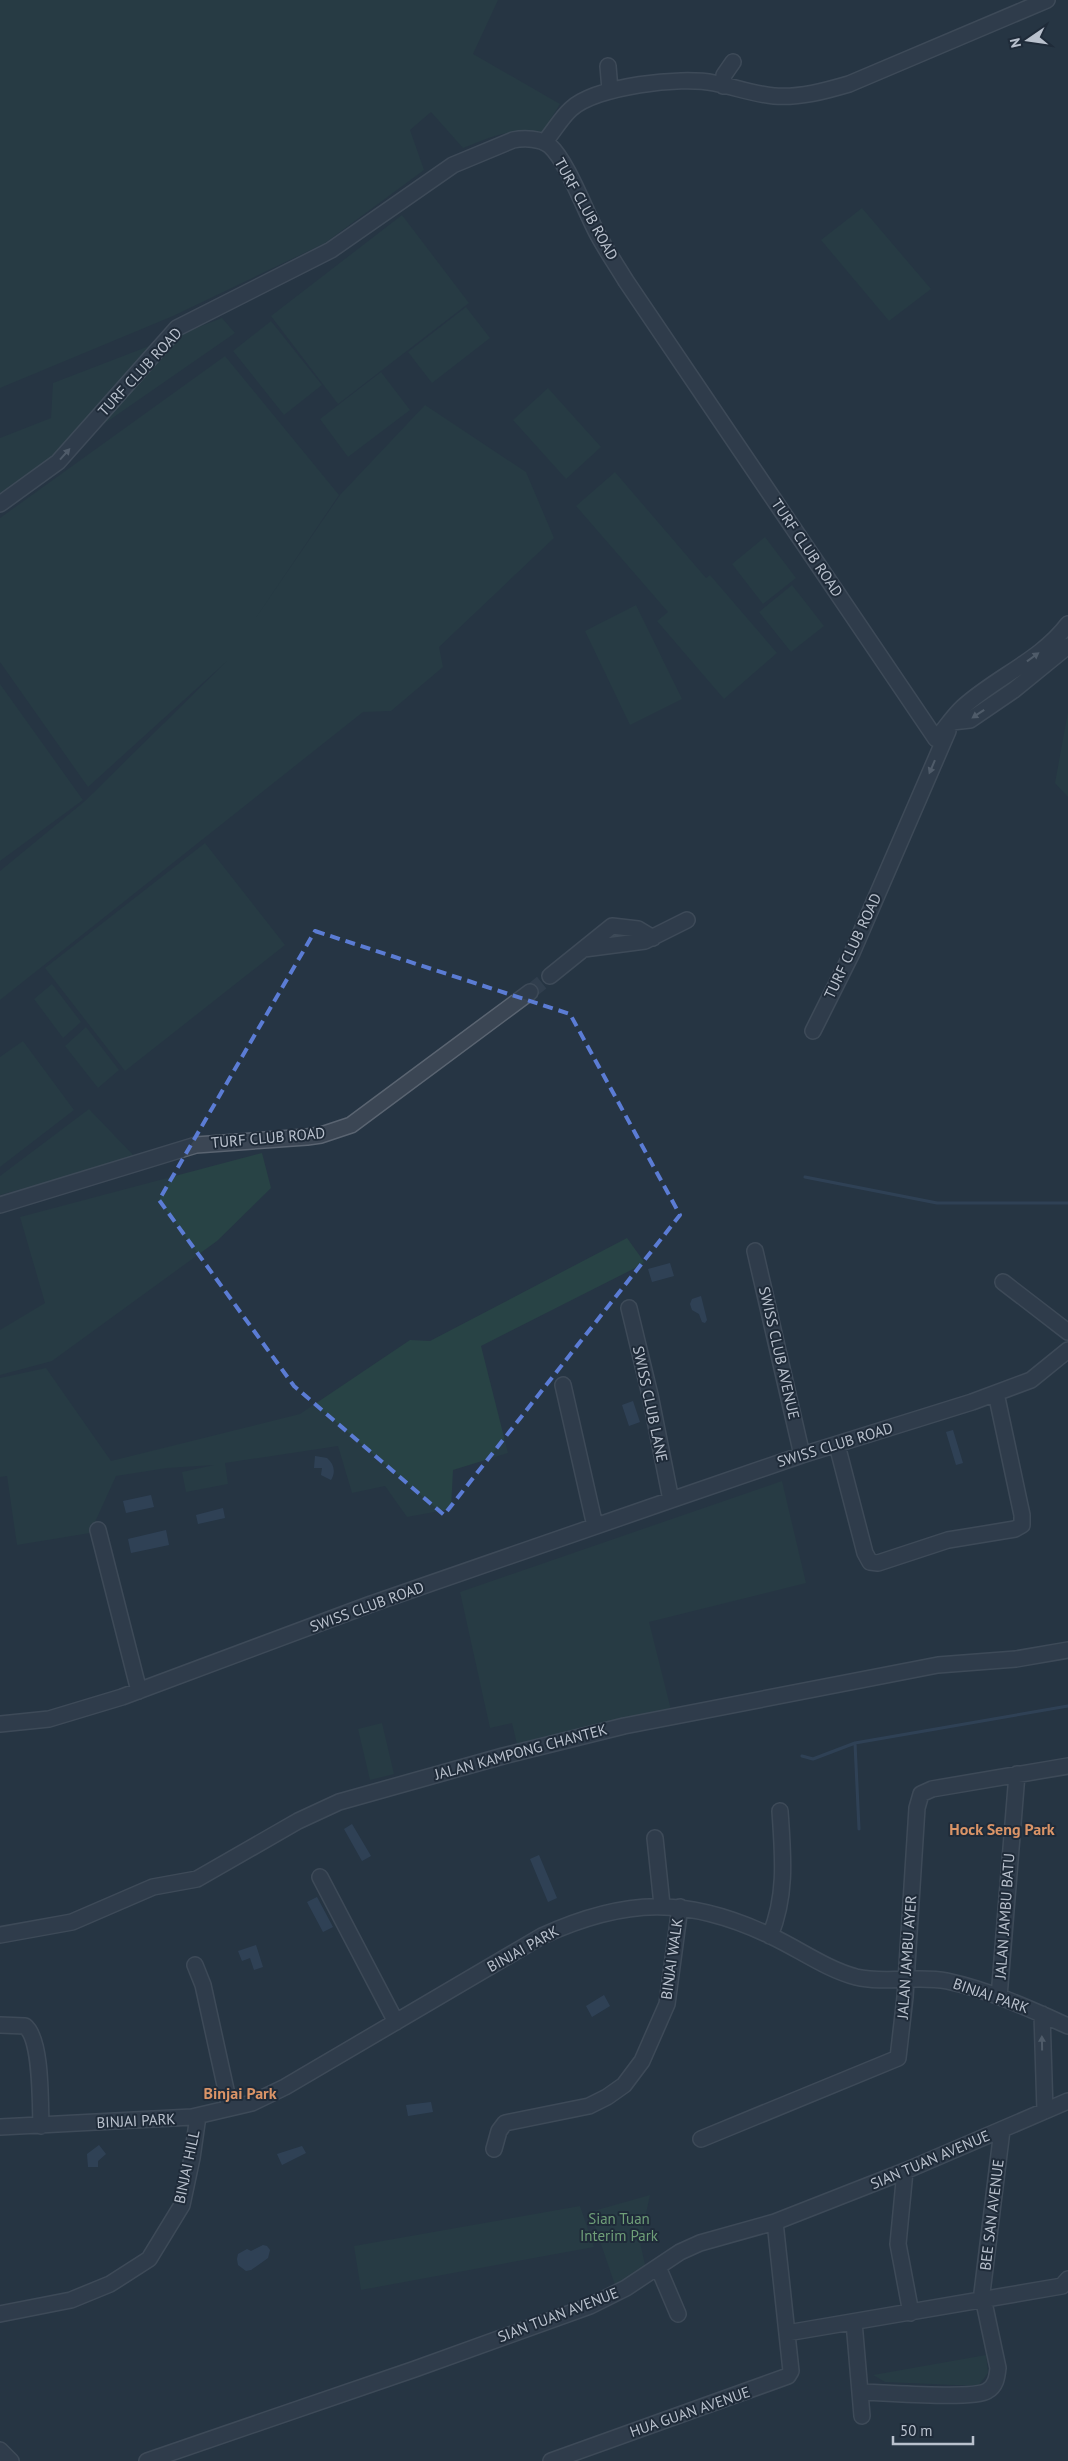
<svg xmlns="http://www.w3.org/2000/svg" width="1068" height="2461" font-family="'PT Sans',sans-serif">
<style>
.green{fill:#284345}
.water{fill:#3a516c}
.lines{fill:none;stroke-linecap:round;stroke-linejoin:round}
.stream{stroke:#3a516c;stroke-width:3}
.minor-tunnel{stroke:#3c4a59;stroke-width:15;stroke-dasharray:15 8;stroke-linecap:butt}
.minor-casing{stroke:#5a6471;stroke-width:18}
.minor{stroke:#3b4654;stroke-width:15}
.oneway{fill:#808a97}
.marked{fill:none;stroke:#5b7cd4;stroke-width:4;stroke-dasharray:10 6;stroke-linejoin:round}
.labels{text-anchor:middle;stroke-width:4;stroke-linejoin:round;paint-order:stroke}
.street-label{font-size:15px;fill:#b9c1cd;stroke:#1f2b39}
.park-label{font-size:15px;fill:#6f9f78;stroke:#1f2b39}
.neighbourhood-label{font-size:16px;font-weight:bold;fill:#da9467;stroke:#1f2b39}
</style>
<rect width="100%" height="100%" fill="#263544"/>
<path class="green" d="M0,0H498L473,54L560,104L541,135C507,128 495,136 463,148L431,112L410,130L424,170L325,243L173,316L0,388Z
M862,208L931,289L889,321L821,240Z
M402,215L469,303L338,404L271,316Z
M466,307L490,338L432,383L408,352Z
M222,318L235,333L0,496V438L51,418L53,383Z
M271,321L322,385L284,415L233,351Z
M225,356L339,495L255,619L340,495L425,405L526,472L554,538L439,647L443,667L391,711L363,712L0,1000V871L85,801L227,661L88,787L0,662V518Z
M381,372L410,410L348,457L320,419Z
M548,388L601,447L566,479L513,420Z
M615,472L706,578L710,575L777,653L724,699L657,621L668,612L576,506Z
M765,537L796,578L763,604L732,564Z
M792,585L824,626L791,652L759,612Z
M636,605L682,699L630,725L585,631Z
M0,684L83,800L0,861Z
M1068,712V797L1055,783Z
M205,843L285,945L125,1071L45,968Z
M52,984L81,1022L63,1038L34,999Z
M86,1027L119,1070L98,1088L65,1046Z
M23,1041L74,1110L0,1167V1057Z
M89,1109L135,1157L0,1195V1176Z
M262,1153L271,1188L217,1241L52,1361L0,1375V1330L45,1303L20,1217Z
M627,1238L645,1263L481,1346L508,1453L453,1470L451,1509L407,1517L385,1486L352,1493L338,1446L225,1463L228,1484L186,1492L182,1472L214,1465L167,1468L116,1476L90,1533L17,1545L7,1476L0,1477V1378L46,1368L111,1461L300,1414L410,1340L430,1341Z
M782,1481L806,1583L649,1622L671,1710L517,1744L512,1723L490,1728L460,1592Z
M382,1723L394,1774L370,1780L358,1729Z
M650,2195L640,2242L646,2269L615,2285L590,2212Z
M580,2206L594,2247L361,2290L354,2246Z
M986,2355L988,2373L978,2386L885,2382L873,2375Z"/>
<path class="water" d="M670,1263L674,1276L652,1282L648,1269Z
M701,1296L707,1320L705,1323L702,1322L699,1314L692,1310L690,1304L692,1299Z
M633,1401L640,1422L629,1426L622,1405Z
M953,1430L963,1463L956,1465L946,1432Z
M315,1456L327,1458C334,1464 336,1472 331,1480L321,1475L322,1468H314Z
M151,1495L154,1507L126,1513L123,1501Z
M223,1508L225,1518L198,1524L196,1515Z
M166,1530L169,1545L131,1553L128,1539Z
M352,1824L371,1856L362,1861L344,1829Z
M539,1855L557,1898L548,1902L530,1859Z
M317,1897L333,1927L323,1932L307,1902Z
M256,1945L263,1967L254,1970L250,1958L242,1961L238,1951Z
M604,1995L610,2006L592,2017L586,2006Z
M431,2102L433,2112L408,2116L406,2105Z
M99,2145L106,2154L98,2161V2167H88L87,2154Z
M302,2146L306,2153L282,2165L277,2154Z
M263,2245L267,2246L270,2250L268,2258L251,2270L246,2271L238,2265L237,2259L238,2254L247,2249L251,2251Z"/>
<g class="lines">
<path class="stream" d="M805,1177L937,1203H1068
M855,1743L859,1829
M802,1756L813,1759L855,1743L1068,1706"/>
<path class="minor-tunnel" d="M530,992L550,976"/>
<defs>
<path id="minor" d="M608,66L610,90
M723,86L724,75L733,62
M547,139C555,129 562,117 571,109C596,86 681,76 714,83C735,87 753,94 774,96C800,98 825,91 849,84L1047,0
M0,504L58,462L177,328L331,250L453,165L513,140C524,138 541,138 550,146C567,161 586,213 598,235C606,250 617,266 626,281L936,739C945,729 953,716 963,707C996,677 1041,660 1068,624
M952,722L970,720L1014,690L1068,646
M584,949L645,941L687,920
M550,976L612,926L638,929L653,938
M813,1031L852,953L948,731
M0,1205L196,1145L307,1137L321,1135L351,1125L530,992
M755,1251L802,1455
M1003,1282L1068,1332
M629,1308L650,1395L671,1500
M563,1385L595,1526
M837,1445L865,1553L870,1562L878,1563L948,1540L1015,1529L1022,1525V1515L996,1393
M98,1530L139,1691
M0,1724L49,1719L122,1697L371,1604L671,1500L802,1455L972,1402L1031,1380L1068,1350
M655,1838L662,1905
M320,1877L396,2022
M0,1935L72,1922L153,1887L197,1879L298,1821L339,1802L503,1756L624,1726L938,1665L1016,1659L1068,1650
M770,1936C787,1895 783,1855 780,1811
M195,1965L203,1985L230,2108
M999,1997L1017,1774
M1042,2014L1045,2111
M0,2025L25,2026C42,2039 40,2103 41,2126
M0,2127L192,2117L252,2103L285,2087L542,1936C625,1898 687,1896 771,1936C799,1949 826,1969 856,1977C885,1984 918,1975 947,1981C989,1990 1030,2009 1068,2026
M701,2139L898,2058L905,1997L917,1808L921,1794L932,1789L1068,1766
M494,2149L499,2131L505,2123L589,2106L607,2097L624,2085L642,2061L667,2004L680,1907
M905,2171L898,2244L911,2313
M658,2267L678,2314
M0,2314L71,2300L110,2284L149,2259L182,2205L192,2158L198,2116
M854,2322L862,2416
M787,2333L1062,2286L1068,2279
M860,2392C883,2392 972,2400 987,2391C996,2386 997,2377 998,2368L982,2293L1002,2130
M0,2450L11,2461
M147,2461L415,2369L590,2306L626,2288L680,2252L700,2243L775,2222L905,2171L1068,2101
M551,2461L788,2376L791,2371L775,2222"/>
</defs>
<use href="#minor" class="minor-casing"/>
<use href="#minor" class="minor"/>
</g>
<defs><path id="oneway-solid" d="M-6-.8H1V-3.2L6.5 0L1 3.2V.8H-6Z" transform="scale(1.25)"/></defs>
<g class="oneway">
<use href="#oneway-solid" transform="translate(65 454) rotate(-48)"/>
<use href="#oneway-solid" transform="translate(1033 657) rotate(-36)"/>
<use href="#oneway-solid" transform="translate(978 714) rotate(146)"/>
<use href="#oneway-solid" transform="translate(932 767) rotate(113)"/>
<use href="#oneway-solid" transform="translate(1042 2043) rotate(-91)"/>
</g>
<path d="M0 0H1068V2461H0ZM315,931L570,1014L680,1215L444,1515L294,1386L159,1200Z" fill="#263544" fill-opacity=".55" fill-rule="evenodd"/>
<path class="marked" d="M315,931L570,1014L680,1215L444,1515L294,1386L159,1200Z"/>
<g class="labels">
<g class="street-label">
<text transform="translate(586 209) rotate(61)" y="5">TURF CLUB ROAD</text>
<text transform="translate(140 372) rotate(-47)" y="5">TURF CLUB ROAD</text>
<text transform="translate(807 548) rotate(56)" y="5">TURF CLUB ROAD</text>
<text transform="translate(853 946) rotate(-65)" y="5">TURF CLUB ROAD</text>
<text transform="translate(268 1138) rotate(-5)" y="5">TURF CLUB ROAD</text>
<text transform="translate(779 1353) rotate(77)" y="5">SWISS CLUB AVENUE</text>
<text transform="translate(650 1404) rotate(78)" y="5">SWISS CLUB LANE</text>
<text transform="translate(835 1445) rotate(-17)" y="5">SWISS CLUB ROAD</text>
<text transform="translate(367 1607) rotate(-20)" y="5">SWISS CLUB ROAD</text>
<text transform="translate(521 1752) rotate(-15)" y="5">JALAN KAMPONG CHANTEK</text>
<text transform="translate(1005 1916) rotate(-86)" y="5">JALAN JAMBU BATU</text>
<text transform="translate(523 1949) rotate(-29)" y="5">BINJAI PARK</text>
<text transform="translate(907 1957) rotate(-86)" y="5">JALAN JAMBU AYER</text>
<text transform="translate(672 1959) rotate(-82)" y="5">BINJAI WALK</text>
<text transform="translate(991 1996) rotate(19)" y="5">BINJAI PARK</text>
<text transform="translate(136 2121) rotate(-3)" y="5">BINJAI PARK</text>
<text transform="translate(930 2160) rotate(-23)" y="5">SIAN TUAN AVENUE</text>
<text transform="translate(187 2167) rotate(-78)" y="5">BINJAI HILL</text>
<text transform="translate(992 2215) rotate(-83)" y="5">BEE SAN AVENUE</text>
<text transform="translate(558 2315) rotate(-21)" y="5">SIAN TUAN AVENUE</text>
<text transform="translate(690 2412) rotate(-19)" y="5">HUA GUAN AVENUE</text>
</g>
<g class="park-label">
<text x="619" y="2224">Sian Tuan<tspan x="619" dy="17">Interim Park</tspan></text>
</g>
<g class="neighbourhood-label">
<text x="1002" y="1835">Hock Seng Park</text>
<text x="240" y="2099">Binjai Park</text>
</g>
</g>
<g transform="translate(1028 40) rotate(257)" stroke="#1f2b39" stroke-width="4" paint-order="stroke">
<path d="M0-4L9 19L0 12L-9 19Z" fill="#b9c1cd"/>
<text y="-8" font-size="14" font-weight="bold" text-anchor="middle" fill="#b9c1cd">N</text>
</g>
<path d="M893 2436v8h80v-8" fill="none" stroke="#b9c1cd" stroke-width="2.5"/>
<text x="900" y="2436" font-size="15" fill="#b9c1cd" stroke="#1f2b39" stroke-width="4" paint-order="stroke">50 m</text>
</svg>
